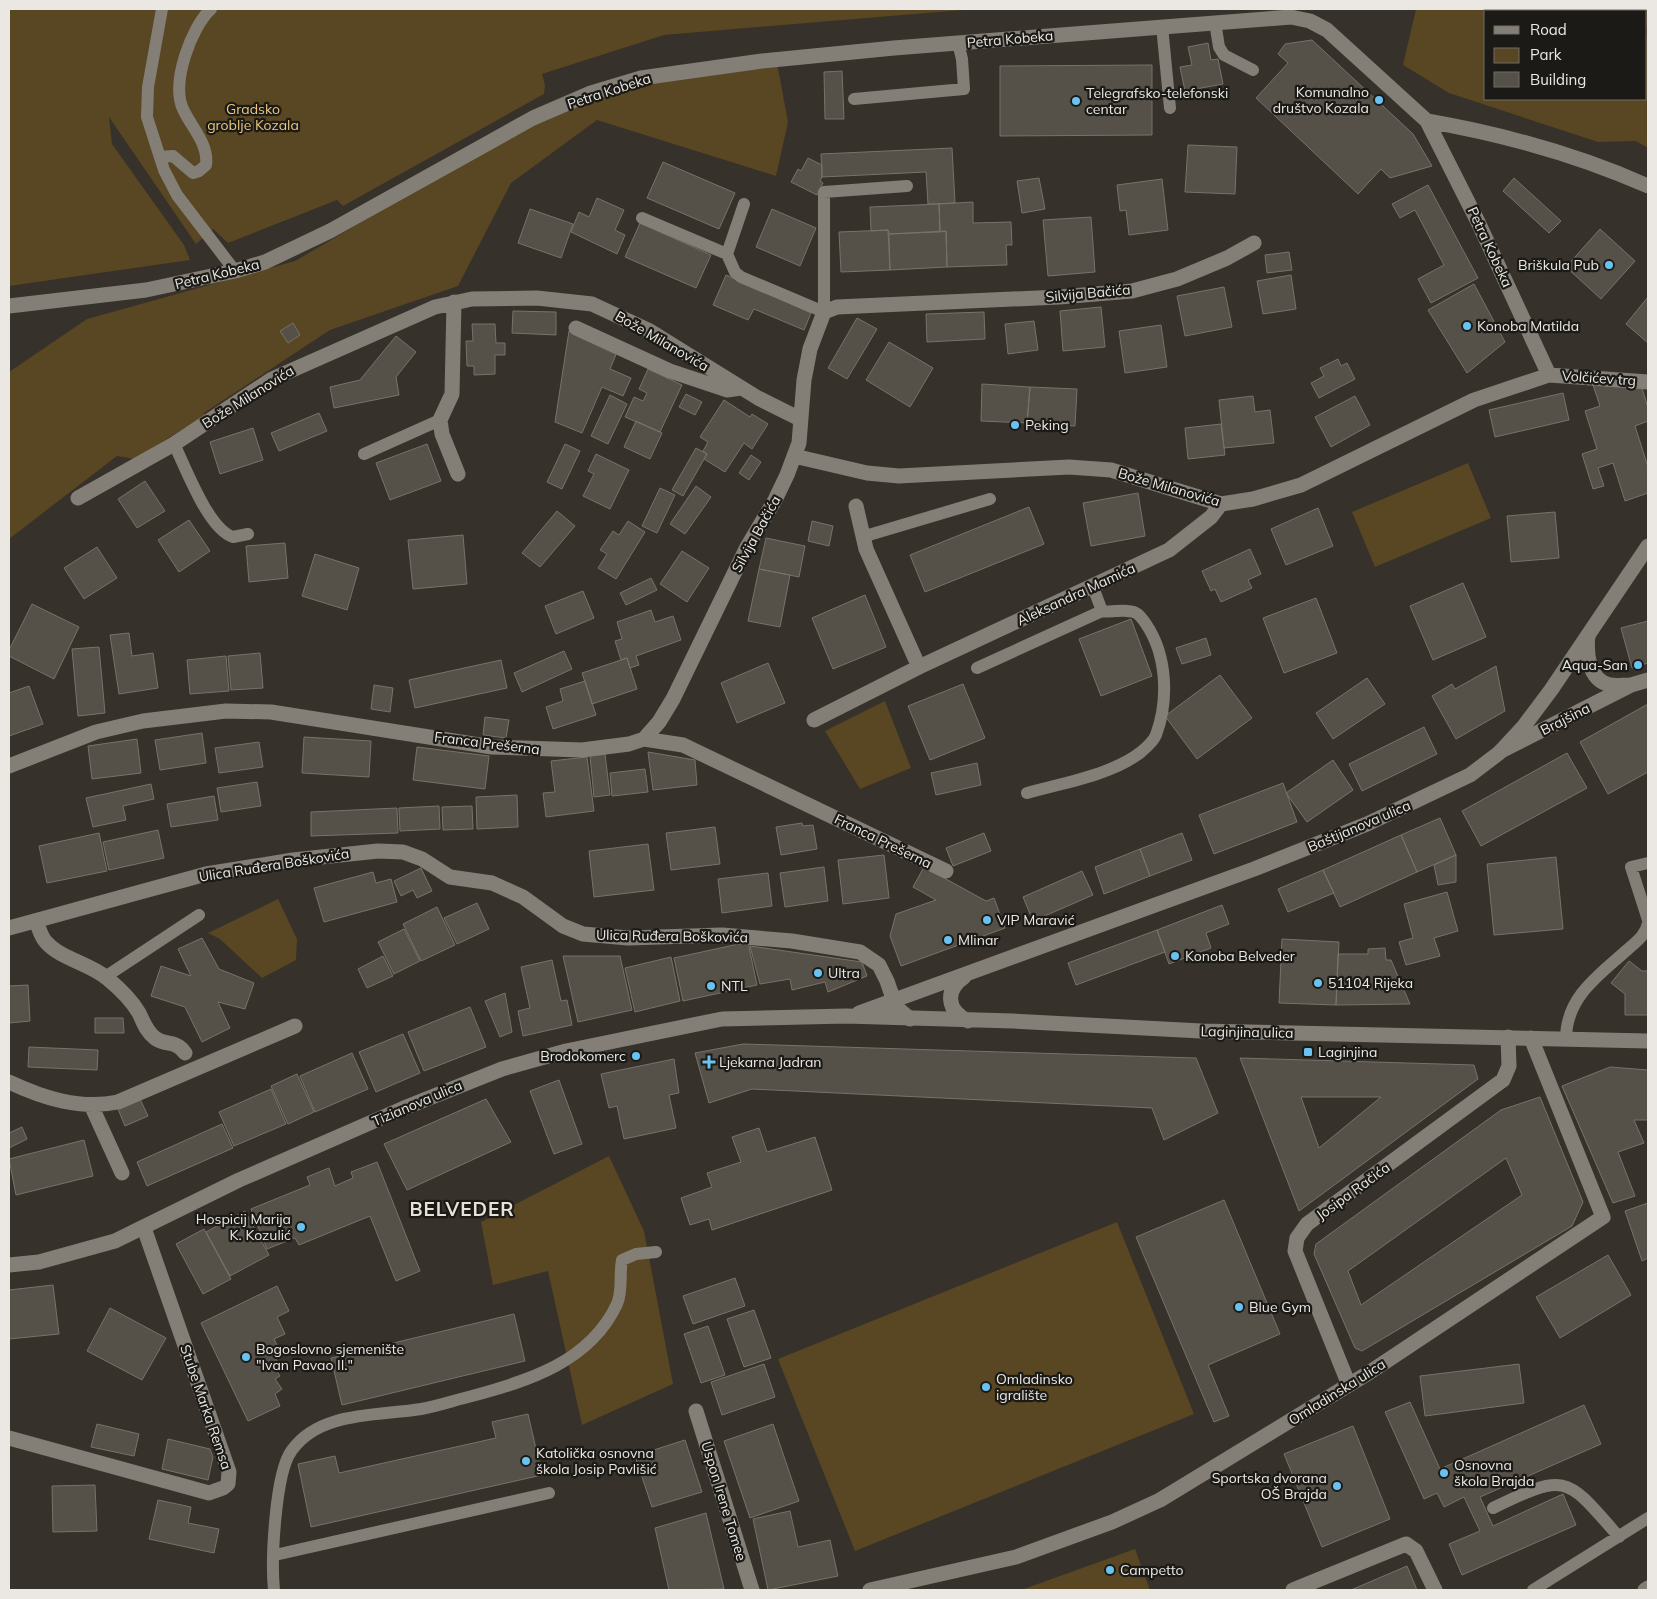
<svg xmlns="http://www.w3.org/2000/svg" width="1657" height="1599" font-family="Mulish,sans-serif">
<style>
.green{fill:#594622}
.building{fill:#555048;stroke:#77726a;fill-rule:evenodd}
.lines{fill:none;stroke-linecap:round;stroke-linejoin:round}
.service{stroke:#847f76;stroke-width:12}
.minor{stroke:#847f76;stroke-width:15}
.secondary{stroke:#847f76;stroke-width:15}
.poi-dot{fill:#69c3f1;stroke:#1b1a16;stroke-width:2}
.labels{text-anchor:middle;stroke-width:4.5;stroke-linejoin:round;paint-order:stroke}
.street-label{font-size:14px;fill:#ebe8e3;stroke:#1b1a16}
.poi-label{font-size:14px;fill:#ebe8e3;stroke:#1b1a16;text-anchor:start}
.park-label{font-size:14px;fill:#ecc67d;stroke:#1b1a16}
.district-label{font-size:19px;font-weight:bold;letter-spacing:1px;fill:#e7e1d8;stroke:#1b1a16}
</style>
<rect width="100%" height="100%" fill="#36312a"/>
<path class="green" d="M9,9H974L664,35L542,74L545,85L544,94L343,206L337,200L228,243L213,229L196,244L109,117L112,144L184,245L190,260L9,286Z
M1416,9H1473L1489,11H1486V99H1646V35H1648V148L1636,141L1598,142L1449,93L1403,65Z
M1513,9H1648V28L1646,27V11H1531Z
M777,63L788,122L776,176L597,120L511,183L458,286L330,330L204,413L205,415L135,459L117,456L9,539V372L87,319L295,261L529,124L637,82Z
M1468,463L1491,518L1375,567L1352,512Z
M885,701L911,768L860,789L825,731Z
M278,899L297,939L296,960L262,978L220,939L208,933Z
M609,1156L644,1231L673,1384L582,1425L548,1271L493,1285L481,1222Z
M1117,1222L1194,1414L855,1551L778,1359Z
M1135,1549L1150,1590H1021Z"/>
<path class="building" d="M1312,40L1413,134L1432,166L1390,178L1381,169L1358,194L1256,98L1288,63L1278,54L1285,44Z
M1208,43L1211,60L1218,59L1223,84L1185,91L1180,67L1192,65L1188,47Z
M1152,65V135L1000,136V66Z
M842,71L844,119H825L824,72Z
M1188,145L1237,147L1235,194L1185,192Z
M952,148L955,203L928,204L926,172L822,177L821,154Z
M808,158L822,165V177L820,181L823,183L817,195L791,182L798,169L801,171Z
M663,162L735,193L719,229L647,198Z
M1039,178L1045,209L1022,213L1017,181Z
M1514,178L1561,221L1549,233L1503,191Z
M1162,179L1168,230L1129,235L1126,210L1120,211L1117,185Z
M1428,185L1478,278L1431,303L1418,279L1444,265L1415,210L1400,218L1392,204Z
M597,198L624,210L615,230L625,235L617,254L571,232L579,212L589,217Z
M973,202V223L1011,222L1012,245H1006L1007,265L947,267L946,231L940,232L939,204Z
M939,204L940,232L889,234L888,230L871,231L870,207Z
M530,209L573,224L561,258L518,243Z
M772,209L816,228L800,266L756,247Z
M1091,217L1095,272L1048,276L1043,220Z
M640,223L711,255L696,288L625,257Z
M1600,229L1635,261L1601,299L1566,267Z
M888,230L890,270L841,272L839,232Z
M946,231L947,267L890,270L889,234Z
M1289,252L1292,270L1267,273L1265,255Z
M726,275L811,313L804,330L754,309L748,320L713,305Z
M1291,275L1296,309L1263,314L1257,281Z
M1474,284L1505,342L1467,373L1428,310Z
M1224,287L1232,327L1185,336L1177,296Z
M1648,297V343L1626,324Z
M1101,307L1105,347L1063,351L1060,311Z
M513,311L556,312V335L512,333Z
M984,312L985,339L927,342L926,314Z
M857,318L877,329L847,379L828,368Z
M1034,321L1038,350L1008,354L1005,324Z
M293,323L300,335L288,343L280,331Z
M472,324H495L496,343H505V355H495V374L474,375V366H467L466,341H473Z
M1161,325L1167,367L1125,373L1119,331Z
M569,331L617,352L610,369L631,378L623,396L602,387L582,433L555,422Z
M396,336L416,352L396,377L399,395L334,408L330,387L360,380Z
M889,342L933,368L910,407L866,380Z
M1338,359L1341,366L1347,363L1355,379L1319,398L1311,383L1324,376L1320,368Z
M648,369L682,385L660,432L625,417L634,397L643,401L647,393L639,389Z
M982,384L1030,387L1027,423L981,421Z
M1593,385L1642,388L1648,408V421L1635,426L1648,467V493L1625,501L1613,463L1598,468L1604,486L1593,489L1582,454L1597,449L1585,411L1600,406Z
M1030,387L1077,389L1075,426L1027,423Z
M1563,393L1569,420L1495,437L1489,410Z
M686,394L702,402L695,415L679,407Z
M610,395L627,404L608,444L591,436Z
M1253,396L1255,412L1270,410L1274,443L1224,448L1219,400Z
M1355,396L1370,425L1331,447L1315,417Z
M724,400L750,417L752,414L768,424L752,449L744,443L725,472L704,459L707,454L703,451L708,442L700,437Z
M319,413L327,431L279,451L271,433Z
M636,421L662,433L650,459L624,447Z
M1221,424L1225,455L1188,459L1185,428Z
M253,428L263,460L220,474L210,442Z
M427,444L441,481L390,500L376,463Z
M565,444L580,451L562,489L547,482Z
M696,448L707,454L683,496L672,490Z
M596,454L629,470L610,509L583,496L594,474L588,471Z
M751,455L761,462L749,480L739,473Z
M145,481L165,511L137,528L118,499Z
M696,486L711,497L685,534L670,524Z
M660,488L675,495L657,533L642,526Z
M1138,493L1145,536L1091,546L1083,503Z
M1029,507L1044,544L925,592L910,555Z
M1318,508L1333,546L1286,565L1271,529Z
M557,511L575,526L540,567L522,553Z
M1555,512L1559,558L1511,562L1507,516Z
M189,520L210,551L179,572L158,540Z
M628,521L645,532L616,579L598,568L607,554L600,550L613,531L619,535Z
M812,521L833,526L829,546L808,541Z
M463,535L467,584L413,589L408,540Z
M766,538L805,546L799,577L759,569Z
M285,543L288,578L249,582L246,546Z
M97,547L117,578L84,599L64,568Z
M1250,549L1261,574L1248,580L1252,588L1221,602L1215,589L1211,591L1202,571Z
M682,551L709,568L687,602L660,584Z
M315,554L359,568L347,610L302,596Z
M759,569L790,575L780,627L748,621Z
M651,578L657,590L626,605L620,593Z
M1463,583L1486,637L1433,660L1410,606Z
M583,591L594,618L556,634L545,606Z
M865,595L886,647L833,669L812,618Z
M1316,598L1337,653L1284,673L1263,618Z
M32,604L79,627L54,679L9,656V650Z
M651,610L655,622L673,616L681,640L636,656L639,665L630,668L627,658L621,660L615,641L622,639L617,622Z
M1131,619L1152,676L1101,696L1079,639Z
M1648,621V663L1632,668L1621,628Z
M129,633L132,656L153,653L158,688L119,694L110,635Z
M1206,638L1211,655L1182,664L1176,648Z
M99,647L105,713L78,716L72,649Z
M564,651L572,669L522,692L514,673Z
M260,653L263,688L231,690L228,656Z
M226,656L229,691L190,694L187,660Z
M627,658L637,689L592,704L582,673Z
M501,660L507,688L415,708L409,680Z
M768,663L785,703L737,723L721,683Z
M1496,666L1505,711L1456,739L1432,696L1452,684L1455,689Z
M1220,675L1252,718L1197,759L1165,716Z
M1367,678L1385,704L1333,739L1316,713Z
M585,681L596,715L553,729L546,707L563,701L560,689Z
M963,684L985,738L930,760L908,706Z
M374,685L393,688L390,712L371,709Z
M29,686L43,724L9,736V693Z
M1648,704V772L1608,794L1580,742Z
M485,717L509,720L506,738L483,735Z
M1424,727L1437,754L1362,791L1349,764Z
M202,733L206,763L160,770L155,740Z
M304,737L371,741L369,777L302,773Z
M137,739L141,773L92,779L88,746Z
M259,742L263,767L219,773L215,748Z
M417,747L489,756L485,789L413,780Z
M648,752L695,760L697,785L653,790Z
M1567,753L1587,788L1481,846L1462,811Z
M605,754L610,795L594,797L590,756Z
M587,757L594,811L546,817L543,793L555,792L551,761Z
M1333,760L1353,790L1307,822L1286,793Z
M977,763L981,785L936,795L931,773Z
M645,769L648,792L612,796L610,773Z
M257,782L261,806L221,812L217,788Z
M1283,783L1297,822L1214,854L1199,815Z
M151,784L154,799L123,806L126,820L93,827L86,798Z
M517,795L518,827L477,829L476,797Z
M214,796L218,820L171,827L167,804Z
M439,806L440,829L400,831L399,808Z
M472,806L473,829L443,830L442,807Z
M397,808L398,833L311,836V812Z
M1440,818L1456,855L1417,872L1401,835Z
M802,823L803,826L813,825L817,849L781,855L776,827Z
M715,827L720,864L671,870L666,833Z
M158,830L164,858L109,870L103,842Z
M99,833L107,871L47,883L39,846Z
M984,833L991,851L953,866L946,848Z
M1182,833L1192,860L1150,876L1140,849Z
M1401,835L1417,872L1340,907L1323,870Z
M648,844L654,890L594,897L589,851Z
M1140,849L1150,876L1104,894L1095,867Z
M884,855L889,898L843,904L838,860Z
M1456,855V882L1438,885L1434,865Z
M1556,857L1563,929L1494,935L1487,864Z
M824,867L828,901L785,907L780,873Z
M924,867L986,901L994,898L1005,928L901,966L890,936L896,914L936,900L913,887Z
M421,868L432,891L417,898L413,890L401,896L394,881Z
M1323,870L1334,893L1288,912L1278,889Z
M1082,871L1093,895L1033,921L1023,897Z
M373,872L376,883L391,879L397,902L324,922L314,888Z
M768,873L772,906L722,913L718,879Z
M1447,892L1458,931L1434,938L1440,956L1406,965L1399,942L1413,938L1404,904Z
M477,903L489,929L457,944L444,918Z
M1222,905L1229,924L1206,933L1211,948L1169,964L1157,930Z
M437,907L455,945L421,961L403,924Z
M404,929L420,961L394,974L378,942Z
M1157,930L1165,952L1076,985L1068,963Z
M202,938L219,969L254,983L245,1009L218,1002L230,1028L202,1042L185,1007L151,996L161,966L191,976L178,949Z
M1282,939L1339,942L1336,1005L1279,1003Z
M748,942L757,985L683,1001L674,958Z
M750,946L862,962L867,976L828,992L825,982L792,990L790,979L760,984Z
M1385,948L1386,960H1391L1410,1004L1336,1005L1338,954H1368V949Z
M383,956L393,976L367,988L358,969Z
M563,956H620L632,1010L578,1022Z
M671,957L680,1001L635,1012L625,968Z
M552,960L561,1001L567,1000L572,1025L523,1036L518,1011L530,1008L521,967Z
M1629,961L1642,971H1648V1015H1625V994L1611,983Z
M28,985L30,1021L9,1023V986Z
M505,993L512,1032L500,1037L485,1001Z
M470,1007L486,1047L424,1071L408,1032Z
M95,1018H123L124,1033H95Z
M403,1034L420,1073L376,1092L359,1052Z
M743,1044L1196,1058L1218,1113L1164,1140L1152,1108L752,1089L709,1103L695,1053Z
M29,1047L98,1050L97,1070L28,1067Z
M352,1053L368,1089L315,1112L300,1076Z
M1240,1058L1474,1065L1478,1079L1299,1211ZM1301,1097H1381L1319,1148Z
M674,1059L679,1093L669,1095L676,1128L624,1139L617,1106L609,1108L601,1074Z
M1610,1067L1648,1070V1120H1634L1644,1143L1618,1152L1635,1196L1613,1203L1562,1086Z
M297,1074L314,1112L288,1124L271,1086Z
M559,1080L582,1144L554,1154L530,1091Z
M271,1089L286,1124L234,1146L219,1112Z
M1540,1097L1583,1202L1572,1226L1362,1351L1355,1348L1314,1254L1316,1244L1501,1110ZM1506,1158L1522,1195L1361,1305L1348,1271Z
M140,1099L148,1116L125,1126L118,1109Z
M486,1099L511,1142L407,1190L384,1144Z
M222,1124L233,1148L147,1186L137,1162Z
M22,1127L27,1139L9,1148V1133Z
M759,1128L767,1152L815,1137L832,1190L712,1230L709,1219L690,1225L681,1198L712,1187L707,1173L741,1162L732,1137Z
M84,1140L93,1176L16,1195L9,1159Z
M377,1162L420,1271L396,1281L370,1216L299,1245L295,1238L267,1249L251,1209L310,1185L307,1177L329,1168L335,1186L353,1178L351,1172Z
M1224,1200L1280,1334L1208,1365L1229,1416L1214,1422L1136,1237Z
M1648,1203V1258L1642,1261L1625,1211Z
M245,1211L269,1255L230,1276L206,1232Z
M204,1229L231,1279L203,1294L176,1244Z
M1608,1255L1631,1295L1560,1338L1536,1297Z
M735,1278L745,1306L693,1324L683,1296Z
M53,1285L59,1334L9,1339V1290Z
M277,1286L289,1311L277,1317L285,1334L274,1339L279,1349L273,1352L278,1363L273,1365L280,1376L275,1379L282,1389L275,1394L280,1406L248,1421L201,1323Z
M110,1308L166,1338L142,1380L87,1351Z
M754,1310L771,1358L744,1367L727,1319Z
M514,1314L525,1361L342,1405L331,1358Z
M708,1326L725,1375L701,1383L684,1334Z
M764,1364L775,1397L722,1415L711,1382Z
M1519,1364L1524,1403L1425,1416L1420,1376Z
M1410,1402L1440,1469L1584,1405L1601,1444L1480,1497L1493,1526L1563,1494L1576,1525L1462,1575L1449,1544L1480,1531L1464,1497L1444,1507L1437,1493L1424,1499L1385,1412Z
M528,1414L542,1475L311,1527L298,1464L335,1456L339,1473L496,1438L492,1422Z
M97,1424L139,1434L134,1456L91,1447Z
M773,1424L799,1501L750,1518L724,1441Z
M1353,1426L1390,1519L1322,1547L1284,1454Z
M168,1439L210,1449L213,1457L208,1480L162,1469Z
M685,1440L702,1492L652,1507L635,1456Z
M95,1485L97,1531L53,1532L52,1486Z
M158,1500L191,1507L188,1523L219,1529L214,1553L149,1539Z
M790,1511L798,1547L830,1540L838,1576L768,1590L753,1519Z
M706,1513L724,1589L669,1590L655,1528Z
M1407,1566L1417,1590H1351Z"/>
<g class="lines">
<path class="service" d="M162,9L148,87L147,117L164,170L177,195L235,271
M1215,22L1219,47L1224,55L1253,70
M1162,26L1170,108
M854,99L964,89L962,59L958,43
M160,157L173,156L193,173L199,171L206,165C209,144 191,127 183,109C171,83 191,27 211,9
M642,218L727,254L735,272L741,277L824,312V192L907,186
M727,254L744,204
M174,444C186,468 208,529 233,537L248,534
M364,454L440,420
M862,537L990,499
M977,668L1102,611
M1027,793C1062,783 1112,775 1141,752C1147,747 1153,742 1156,735C1169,700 1167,655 1146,624C1144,621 1140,615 1136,613C1126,608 1113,613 1102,611L1093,587
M1648,863L1631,867L1648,920
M105,977L199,915
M1566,1039C1566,997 1599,975 1627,950C1636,942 1646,935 1648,923
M1493,1508C1567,1472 1566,1476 1619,1537
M275,1555L549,1493
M274,1590C271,1561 275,1472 292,1450C320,1411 378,1416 421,1409C438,1406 455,1400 472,1396C528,1381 590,1362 617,1304C623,1290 619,1275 622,1260L636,1254L656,1252
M1533,1590L1648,1518"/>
<path class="minor" d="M1427,121C1502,134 1578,155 1648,186
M454,302L452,394L440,420L442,434L458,474
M9,306L146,290L235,271L265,262L330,231L533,118L591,93L641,78L762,61L894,48L1291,17L1310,21L1327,30L1427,121L1478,222L1549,375
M576,328L670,371L727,390L741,388
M794,456L867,473L899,476L1069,467L1111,470L1221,504L1253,499L1301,485L1474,400L1549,375L1648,382
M78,498L174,444L272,379L435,307L472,299L537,298L592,304L650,331L758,398L800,419
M856,506L866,549L919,667
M1588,635C1586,653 1588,680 1610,685C1616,686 1623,685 1630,685
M814,720L919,667L1169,550L1211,517L1221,504
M644,739L659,722L673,699L747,547L775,500L787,475L799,443L804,380L810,349L824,312L837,307L1059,297L1132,291L1177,279L1227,258L1254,243
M1501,751L1631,685L1648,680
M9,766L96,732L143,721L226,711L271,712L492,747L582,750L629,744L644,739L683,745L946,871
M36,921C39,928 41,937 46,942C62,960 90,963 108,979C119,988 132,1001 139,1013C144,1023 146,1031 155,1038C165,1046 175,1039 185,1053
M9,928L206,874L293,860L378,851L403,852L422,859L450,877L492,883L523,897L563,926L583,934L628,938L722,935L792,941L860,952L879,965L887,981L896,1007L910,1019
M9,1082C43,1098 80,1110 118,1102L295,1026
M91,1105L122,1173
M1349,1385L1295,1251L1297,1238L1307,1224L1503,1080L1509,1066L1508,1037
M696,1411L752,1590
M9,1438L209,1493L223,1488L228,1484L229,1472L144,1228
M870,1590L1016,1557L1112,1522L1160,1500L1370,1372L1603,1217L1531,1038
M1293,1590L1406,1544L1416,1551L1435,1590
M1645,1590L1648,1588"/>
<path class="secondary" d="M964,977C945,990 946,1010 968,1021
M859,1013L1254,869L1367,824L1470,775L1499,753L1524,726L1551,690L1648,546
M9,1265L39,1262L115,1241L239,1180L404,1108L502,1069L566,1051L722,1019L846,1016L1012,1021L1201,1031L1648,1041"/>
</g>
<g class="poi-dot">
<circle cx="1379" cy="100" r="5"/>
<circle cx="1076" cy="101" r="5"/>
<circle cx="1609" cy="265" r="5"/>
<circle cx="1467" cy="326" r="5"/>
<circle cx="1015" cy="425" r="5"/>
<circle cx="1638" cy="665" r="5"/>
<circle cx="987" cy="920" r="5"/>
<circle cx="948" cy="940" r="5"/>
<circle cx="1175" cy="956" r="5"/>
<circle cx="818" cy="973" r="5"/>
<circle cx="1318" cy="983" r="5"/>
<circle cx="711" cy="986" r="5"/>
<rect x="1303" y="1047" width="10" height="10" rx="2.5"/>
<circle cx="636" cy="1056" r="5"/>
<path d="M706.5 1054.5h5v5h5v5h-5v5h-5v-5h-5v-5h5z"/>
<circle cx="301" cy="1227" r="5"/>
<circle cx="1239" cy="1307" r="5"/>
<circle cx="246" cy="1357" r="5"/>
<circle cx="986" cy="1387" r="5"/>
<circle cx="526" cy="1461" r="5"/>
<circle cx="1444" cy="1473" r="5"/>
<circle cx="1337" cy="1486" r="5"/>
<circle cx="1110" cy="1570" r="5"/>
</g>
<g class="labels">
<g class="street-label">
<text transform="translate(1010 39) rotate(-5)" y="5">Petra Kobeka</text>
<text transform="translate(609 91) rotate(-18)" y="5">Petra Kobeka</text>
<text transform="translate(1490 247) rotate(65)" y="5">Petra Kobeka</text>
<text transform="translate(217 274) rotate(-14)" y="5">Petra Kobeka</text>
<text transform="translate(1088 293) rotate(-5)" y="5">Silvija Bačića</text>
<text transform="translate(662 341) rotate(30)" y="5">Bože Milanovića</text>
<text transform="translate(1599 378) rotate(4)" y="5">Volčićev trg</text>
<text transform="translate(248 397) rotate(-32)" y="5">Bože Milanovića</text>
<text transform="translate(1169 487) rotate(16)" y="5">Bože Milanovića</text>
<text transform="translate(756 534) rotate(-61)" y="5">Silvija Bačića</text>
<text transform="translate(1076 594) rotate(-25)" y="5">Aleksandra Mamića</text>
<text transform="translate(1565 719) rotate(-27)" y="5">Brajšina</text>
<text transform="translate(487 743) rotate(7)" y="5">Franca Prešerna</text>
<text transform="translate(1359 826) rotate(-23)" y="5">Baštijanova ulica</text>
<text transform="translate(883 841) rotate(26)" y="5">Franca Prešerna</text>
<text transform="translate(274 865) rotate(-9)" y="5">Ulica Ruđera Boškovića</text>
<text transform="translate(672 936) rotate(1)" y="5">Ulica Ruđera Boškovića</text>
<text transform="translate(1247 1032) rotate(1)" y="5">Laginjina ulica</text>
<text transform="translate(417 1103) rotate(-23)" y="5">Tizianova ulica</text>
<text transform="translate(1353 1191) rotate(-36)" y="5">Josipa Račića</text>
<text transform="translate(1337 1392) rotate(-32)" y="5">Omladinska ulica</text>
<text transform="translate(206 1407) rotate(71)" y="5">Stube Marka Remsa</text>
<text transform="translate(724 1501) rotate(73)" y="5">Uspon Irene Tomee</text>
</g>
<g class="poi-label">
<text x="1369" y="97" text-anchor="end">Komunalno<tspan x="1369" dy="16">društvo Kozala</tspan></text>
<text x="1086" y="98">Telegrafsko-telefonski<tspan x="1086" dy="16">centar</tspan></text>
<text x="1599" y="270" text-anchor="end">Briškula Pub</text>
<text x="1477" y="331">Konoba Matilda</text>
<text x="1025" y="430">Peking</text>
<text x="1628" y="670" text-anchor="end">Aqua-San</text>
<text x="997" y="925">VIP Maravić</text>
<text x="958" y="945">Mlinar</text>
<text x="1185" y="961">Konoba Belveder</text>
<text x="828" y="978">Ultra</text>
<text x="1328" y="988">51104 Rijeka</text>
<text x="721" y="991">NTL</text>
<text x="1318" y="1057">Laginjina</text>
<text x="626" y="1061" text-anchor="end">Brodokomerc</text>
<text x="719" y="1067">Ljekarna Jadran</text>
<text x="291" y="1224" text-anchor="end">Hospicij Marija<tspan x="291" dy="16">K. Kozulić</tspan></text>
<text x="1249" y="1312">Blue Gym</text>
<text x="256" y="1354">Bogoslovno sjemenište<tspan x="256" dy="16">"Ivan Pavao II."</tspan></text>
<text x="996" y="1384">Omladinsko<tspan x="996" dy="16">igralište</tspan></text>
<text x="536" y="1458">Katolička osnovna<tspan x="536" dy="16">škola Josip Pavlišić</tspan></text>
<text x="1454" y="1470">Osnovna<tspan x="1454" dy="16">škola Brajda</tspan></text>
<text x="1327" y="1483" text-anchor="end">Sportska dvorana<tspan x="1327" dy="16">OŠ Brajda</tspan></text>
<text x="1120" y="1575">Campetto</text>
</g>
<g class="park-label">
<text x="253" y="114">Gradsko<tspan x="253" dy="16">groblje Kozala</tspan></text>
</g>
<g class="district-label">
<text x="462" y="1216">BELVEDER</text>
</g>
</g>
<rect width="1657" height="1599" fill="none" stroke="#ebe8e3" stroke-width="20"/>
<rect x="1484" y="10" width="162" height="90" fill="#1b1a16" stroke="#6e6c68"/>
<rect x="1494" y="26" width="25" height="8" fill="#847f76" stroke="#6e6c68"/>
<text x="1530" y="35" font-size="15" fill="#ebe8e3">Road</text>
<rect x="1494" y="48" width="25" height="15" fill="#594622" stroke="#6e6c68"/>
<text x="1530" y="60" font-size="15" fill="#ebe8e3">Park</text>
<rect x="1494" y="72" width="25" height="15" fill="#555048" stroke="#6e6c68"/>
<text x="1530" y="85" font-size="15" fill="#ebe8e3">Building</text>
</svg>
